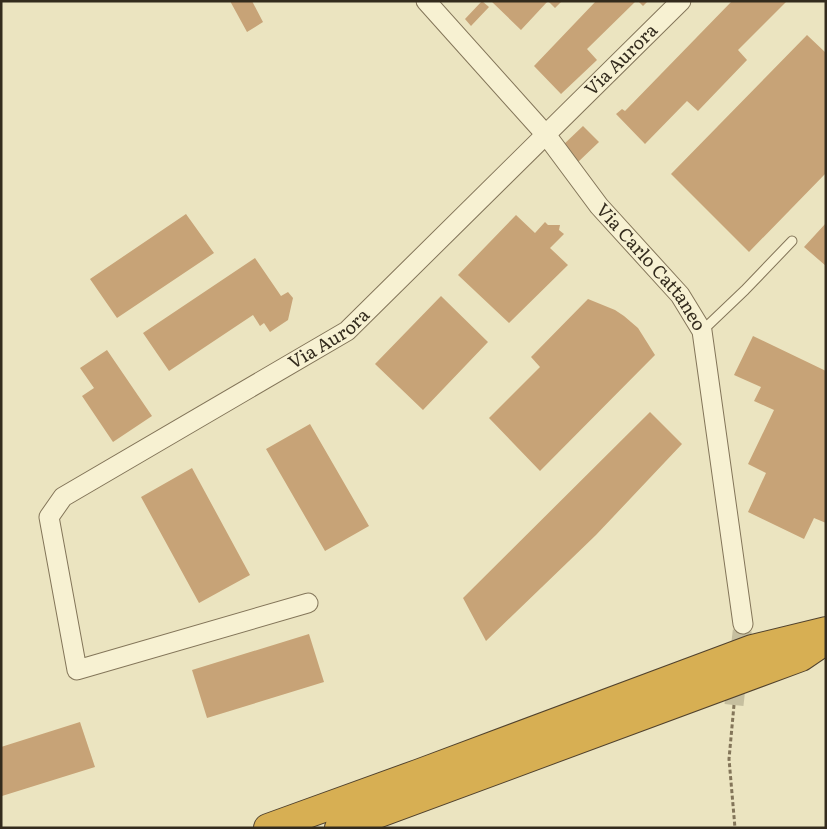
<svg xmlns="http://www.w3.org/2000/svg" width="827" height="829" font-family="Literata,serif">
<style>
.building{fill:#c7a377}
.lines{fill:none;stroke-linecap:round;stroke-linejoin:round}
.street-tunnel{stroke:#c6bf9f;stroke-width:19;stroke-dasharray:19 9;stroke-linecap:butt}
.lane-casing{stroke:#837559;stroke-width:11}
.street-casing{stroke:#837559;stroke-width:21}
.highway-casing{stroke:#51422d;stroke-width:30}
.path{stroke:#837559;stroke-width:3;stroke-dasharray:4 2.5;stroke-linecap:butt}
.lane{stroke:#f7f1d2;stroke-width:9}
.street{stroke:#f7f1d2;stroke-width:19}
.highway{stroke:#d7af53;stroke-width:28}
.labels{text-anchor:middle;stroke-width:4.5;stroke-linejoin:round;paint-order:stroke}
.street-label{font-size:18px;fill:#332b1d;stroke:#f3edcf}
</style>
<rect width="100%" height="100%" fill="#ebe4c0"/>
<path class="building" d="M230,1H252L263,22L247,32Z
M482,1L489,7L471,26L465,19Z
M491,1H562L555,8L548,1L521,30Z
M596,1H636L587,49L597,60L561,94L534,66Z
M638,1H648L643,6Z
M732,1H787L738,50L747,60L698,111L687,101L645,144L616,114L622,109L625,111Z
M807,35L826,53V173L749,252L671,174Z
M583,126L599,142L577,163L562,146Z
M186,214L214,253L117,318L90,279Z
M516,215L535,233L545,222L548,225H560L559,230L564,234L550,248L568,265L509,323L458,275Z
M826,223V266L804,247Z
M255,258L281,296L288,292L293,298L288,320L270,332L264,323L260,326L253,315L169,371L143,333Z
M441,296L488,342L423,410L375,364Z
M588,299L615,310L624,316L638,328L655,355L540,471L489,418L540,367L531,357Z
M753,336L826,371V523L814,518L804,539L748,512L766,473L748,464L774,410L754,401L761,387L734,375Z
M107,350L152,416L113,442L82,396L94,388L80,368Z
M650,412L682,444L596,535L486,641L463,598Z
M310,424L369,526L325,551L266,449Z
M192,468L250,575L199,603L141,497Z
M309,634L324,682L207,718L192,670Z
M80,722L95,767L2,796L1,747Z"/>
<g class="lines">
<path class="street-tunnel" d="M734,705L743,624"/>
<defs>
<path id="lane" d="M702,331L745,290L792,241"/>
<g id="street">
<path id="s1" d="M426,1L547,136L599,206L680,295L702,331L743,624"/>
<path id="s2" d="M308,603L77,670L49,517L63,497L347,331L681,1"/>
</g>
<path id="highway" d="M268,828L420,773L752,649L826,631
M339,828L801,657L826,640"/>
</defs>
<use href="#lane" class="lane-casing"/>
<use href="#street" class="street-casing"/>
<use href="#highway" class="highway-casing"/>
<path class="path" d="M734,705L729,759L735,828"/>
<use href="#lane" class="lane"/>
<use href="#street" class="street"/>
<use href="#highway" class="highway"/>
</g>
<g class="labels">
<g class="street-label">
<text dy="6" stroke="none"><textPath href="#s2" startOffset="1135">Via Aurora</textPath></text>
<text dy="6" stroke="none"><textPath href="#s1" startOffset="349">Via Carlo Cattaneo</textPath></text>
<text dy="6" stroke="none"><textPath href="#s2" startOffset="730">Via Aurora</textPath></text>
</g>
</g>
<rect width="827" height="829" fill="none" stroke="#332b1d" stroke-width="5"/>
</svg>
